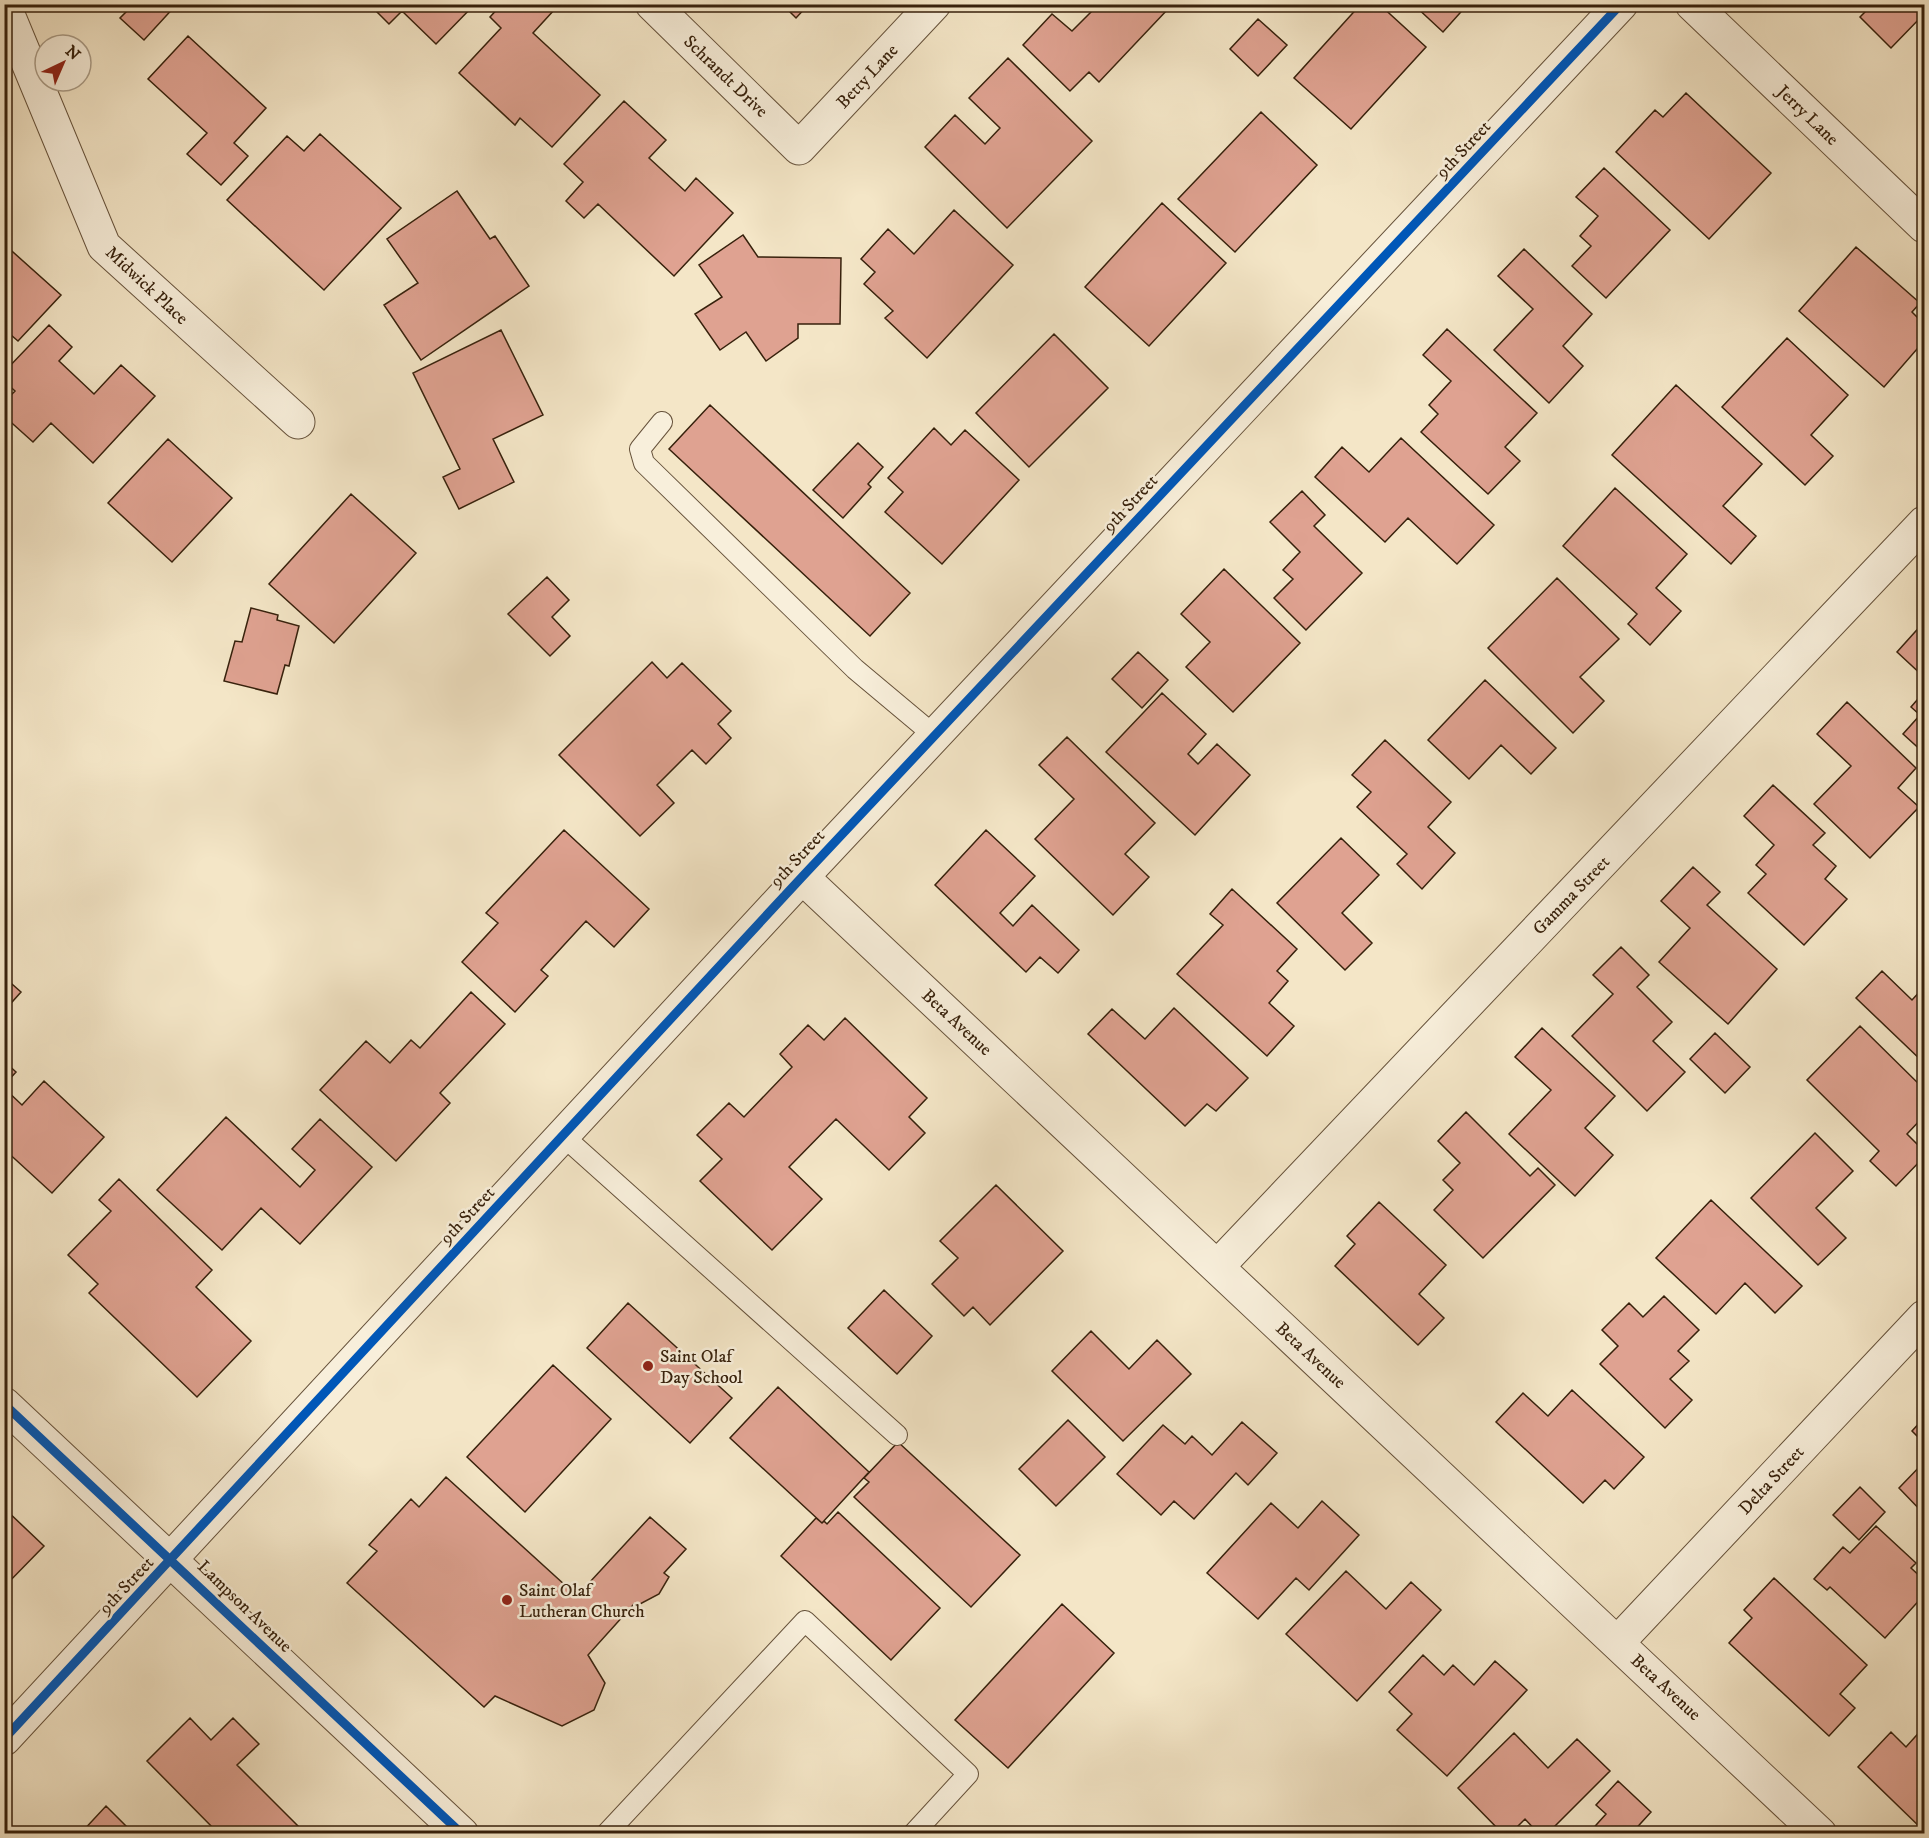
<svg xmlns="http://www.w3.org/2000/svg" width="1929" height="1838" font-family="'IM FELL DW Pica',serif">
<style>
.building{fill:#dfa291;stroke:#37210c;stroke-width:1.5}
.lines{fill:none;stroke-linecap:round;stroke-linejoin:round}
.service-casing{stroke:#66523b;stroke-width:22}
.minor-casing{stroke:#66523b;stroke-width:35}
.tertiary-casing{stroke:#66523b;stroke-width:35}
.service{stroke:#f8efdb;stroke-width:20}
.minor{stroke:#f8efdb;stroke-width:33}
.tertiary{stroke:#f8efdb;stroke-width:33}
.cycleway-casing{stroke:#f8efdb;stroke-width:13}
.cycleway{stroke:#0057b8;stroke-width:9}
.poi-dot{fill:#8f2418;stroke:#f8efdb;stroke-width:2}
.labels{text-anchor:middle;stroke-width:5;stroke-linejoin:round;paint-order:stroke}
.street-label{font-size:18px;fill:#37210c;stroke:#f8efdb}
.poi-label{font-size:18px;fill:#37210c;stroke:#f8efdb;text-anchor:start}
</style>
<rect width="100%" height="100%" fill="#f4e6c7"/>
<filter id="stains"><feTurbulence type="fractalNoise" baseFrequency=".00333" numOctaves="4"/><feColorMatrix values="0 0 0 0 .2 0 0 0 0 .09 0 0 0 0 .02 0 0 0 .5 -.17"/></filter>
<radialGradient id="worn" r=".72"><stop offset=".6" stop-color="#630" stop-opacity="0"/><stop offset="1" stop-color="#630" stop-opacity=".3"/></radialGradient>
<path class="building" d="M122,4H177L144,40L120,18L128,10Z
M369,4H475L436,44L402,11L389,24Z
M502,4H550L555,9L533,33L600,95L552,147L520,118L515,125L459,73L501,28L490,17Z
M782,4H809L796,18Z
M1089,4H1163L1168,9L1099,82L1089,72L1070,91L1023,45L1052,14L1072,31L1094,9Z
M1361,4H1379L1426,47L1351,129L1294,78Z
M1413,4H1468L1443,32Z
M1873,4H1924V17L1923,15L1891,48L1860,17Z
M1258,19L1287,45L1258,76L1230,49Z
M188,36L266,108L234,143L248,156L221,185L187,154L207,133L148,79Z
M1008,58L1092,141L1007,228L925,147L955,115L985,144L1000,128L969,98Z
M1686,93L1771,173L1709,239L1616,152L1655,110L1663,117Z
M624,101L666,140L649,158L685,191L696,178L733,213L674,276L598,204L584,218L566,201L583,182L564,164Z
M1261,112L1317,165L1235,252L1178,199Z
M320,134L401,208L324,290L227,200L287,136L304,151Z
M1604,168L1670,230L1606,298L1572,266L1591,246L1580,236L1598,216L1576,197Z
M457,191L490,239L495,236L529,286L421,360L384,305L418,283L387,239Z
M1162,203L1226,263L1149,346L1085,287Z
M954,210L1013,265L927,358L885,318L893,311L864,284L875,272L861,259L888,229L914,254Z
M743,235L758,257L841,258L840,324H798V338L766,361L746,332L720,350L695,314L722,297L699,265Z
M4,244L61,295L18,341L4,329Z
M1856,247L1920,303L1912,312L1924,324V341L1884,387L1799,311Z
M1524,249L1592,314L1563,346L1583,366L1549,403L1494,350L1533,309L1498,276Z
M49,325L72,347L59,361L94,394L121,365L155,396L93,463L51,423L33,442L4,416V402L15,391L4,381V372Z
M1447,329L1537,413L1505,447L1520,461L1488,494L1421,432L1438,414L1429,405L1451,381L1423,355Z
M501,330L543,415L493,439L514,482L459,509L443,477L460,469L413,373Z
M1054,334L1108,388L1029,467L976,413Z
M1787,338L1848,395L1811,435L1833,456L1805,485L1722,407Z
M1676,385L1762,464L1723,506L1756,536L1731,564L1612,455Z
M710,405L910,593L870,636L669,449Z
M934,428L951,445L965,430L1019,480L942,564L885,512L903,492L888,478Z
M1401,438L1494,525L1457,564L1408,518L1385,542L1315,477L1342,447L1369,472Z
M168,439L232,498L172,562L108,503Z
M858,443L883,467L868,484L871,487L843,518L813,490Z
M1615,488L1687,554L1656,588L1681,611L1650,645L1628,624L1637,614L1563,546Z
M1302,491L1325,515L1314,526L1362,573L1306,630L1274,598L1293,579L1283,570L1300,552L1270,522Z
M351,494L416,553L334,643L269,584Z
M1224,569L1300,643L1233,712L1186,667L1210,642L1181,614Z
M547,577L569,600L552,617L570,636L550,656L508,614Z
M1557,578L1619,639L1580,677L1604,701L1573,733L1488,648Z
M251,608L278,615L277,620L299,626L289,666L285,665L277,694L224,681L235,641L242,642Z
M1924,622V677L1897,652Z
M1138,652L1168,680L1142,708L1112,679Z
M652,662L667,678L682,663L731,711L718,724L731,738L706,764L692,750L657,785L674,803L640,836L559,755Z
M1485,680L1556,748L1531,774L1501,745L1469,779L1428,740Z
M1924,692V753L1903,734L1920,715L1911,707Z
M1162,693L1206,734L1188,754L1198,764L1217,744L1250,775L1195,835L1106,752Z
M1847,702L1916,768L1898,788L1919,807L1870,858L1814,804L1851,766L1817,734Z
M1067,737L1155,823L1125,854L1149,877L1113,915L1035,839L1074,799L1039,765Z
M1385,740L1451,802L1428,827L1455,853L1422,889L1397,864L1407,854L1357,807L1371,792L1352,775Z
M1773,785L1825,833L1813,845L1836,866L1825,879L1847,899L1804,945L1748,893L1766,874L1756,865L1774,845L1744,816Z
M564,830L649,909L614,947L586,921L541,970L548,976L515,1012L462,962L498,923L486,913Z
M986,830L1035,876L1000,913L1013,926L1032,905L1079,950L1058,973L1040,957L1026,972L935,885Z
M1341,838L1379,875L1342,913L1372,943L1345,970L1277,903Z
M1693,867L1720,892L1707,905L1777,969L1728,1024L1659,962L1690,928L1661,901Z
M1232,889L1297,949L1277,971L1288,981L1269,1003L1294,1026L1267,1056L1177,974L1223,925L1210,914Z
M1621,947L1649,975L1637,987L1672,1022L1653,1041L1685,1072L1647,1111L1572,1036L1613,994L1593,975Z
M1882,971L1912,1000L1924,987V1063L1856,998Z
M4,977L21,992L4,1011Z
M471,992L505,1024L440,1093L450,1103L396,1161L320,1090L366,1041L390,1063L411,1040L420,1048Z
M1174,1008L1248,1078L1216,1111L1207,1104L1185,1126L1088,1034L1112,1009L1145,1039Z
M845,1018L927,1098L909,1117L925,1133L889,1170L836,1119L789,1167L822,1199L772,1250L700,1181L722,1159L697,1135L729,1103L744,1117L792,1067L780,1054L808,1025L824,1040Z
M1860,1026L1924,1089V1116L1907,1134L1924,1151V1157L1896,1186L1870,1161L1879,1151L1807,1080Z
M1542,1028L1615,1096L1585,1128L1613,1155L1575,1196L1509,1134L1551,1090L1515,1057Z
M1715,1033L1750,1067L1725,1093L1690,1059Z
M4,1061L16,1072L4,1085Z
M44,1081L104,1137L52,1193L4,1149V1088L22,1105Z
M1466,1112L1530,1176L1538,1168L1555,1185L1483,1258L1434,1210L1453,1190L1443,1180L1460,1163L1438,1141Z
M226,1117L300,1187L315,1170L292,1149L320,1119L372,1167L300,1244L261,1208L222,1250L157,1190Z
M1815,1133L1853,1171L1816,1208L1846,1238L1818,1265L1751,1198Z
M119,1179L212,1270L196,1287L251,1341L197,1397L89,1293L98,1284L68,1255L111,1211L99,1200Z
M996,1185L1063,1251L990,1325L973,1307L964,1316L932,1284L958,1258L940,1241Z
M1711,1200L1802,1286L1775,1313L1745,1283L1716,1314L1656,1258Z
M1379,1202L1446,1265L1419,1294L1444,1318L1418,1345L1335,1266L1355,1244L1347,1236Z
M884,1290L932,1336L897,1374L848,1328Z
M1664,1296L1699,1330L1678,1351L1689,1361L1670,1379L1692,1400L1665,1428L1600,1364L1618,1346L1602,1330L1629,1303L1643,1317Z
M628,1303L732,1398L690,1443L587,1348Z
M1091,1331L1129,1369L1157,1340L1191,1374L1123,1441L1052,1371Z
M553,1365L611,1419L525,1512L467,1457Z
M778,1387L869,1472L822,1523L730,1438Z
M1572,1390L1644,1457L1614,1489L1605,1480L1583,1503L1496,1422L1523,1393L1548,1416Z
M1924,1418V1443L1912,1431Z
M1068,1420L1105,1457L1056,1506L1019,1469Z
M1242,1422L1277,1453L1248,1485L1236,1473L1194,1519L1174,1501L1161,1515L1117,1474L1163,1425L1185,1444L1192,1436L1212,1455Z
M898,1442L1020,1555L971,1607L854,1497L869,1482L864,1478Z
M1924,1462V1514L1899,1488Z
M446,1477L577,1596L650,1517L686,1549L664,1573L669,1577L659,1594L640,1604H634L588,1655L605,1683L594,1710L562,1726L495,1696L484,1707L347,1583L377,1551L369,1545L411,1499L419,1507Z
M1860,1487L1885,1512L1859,1540L1833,1515Z
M1322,1501L1359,1535L1309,1590L1296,1578L1258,1619L1207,1573L1271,1503L1298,1528Z
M4,1508L44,1546L4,1587Z
M838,1512L940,1608L891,1660L781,1556L816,1518L822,1523L824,1521L827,1524Z
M1876,1526L1916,1563L1911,1568L1924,1580V1595L1885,1638L1830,1587L1827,1590L1814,1579L1843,1547L1850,1553Z
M1346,1571L1386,1609L1411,1582L1441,1610L1357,1701L1286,1634Z
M1774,1578L1867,1665L1840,1694L1855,1708L1829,1736L1729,1643L1752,1618L1744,1610Z
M1062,1604L1114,1653L1008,1768L955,1720Z
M1423,1655L1444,1675L1453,1665L1474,1685L1495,1661L1527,1690L1447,1776L1397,1730L1412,1714L1389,1692Z
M190,1718L211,1740L233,1718L259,1744L237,1765L306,1834H219L147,1761Z
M1924,1727V1831L1858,1767L1891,1732L1906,1747Z
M1514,1733L1548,1768L1577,1739L1610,1771L1547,1834H1539L1525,1819L1510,1834H1503L1458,1788Z
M1618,1781L1651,1812L1631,1834H1588L1606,1814L1596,1805Z
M106,1806L134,1834H80Z"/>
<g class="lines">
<defs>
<path id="service" d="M662,422L640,449L644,463L855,669L935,736
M562,1135L897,1435
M606,1834L805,1621L968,1774L913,1834"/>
<path id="minor" d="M652,4L799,148L934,4
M1692,4L1924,226
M4,13L9,17L104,246L298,422
M802,877L1820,1834
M1217,1267L1924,523
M1618,1642L1924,1317"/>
<path id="tertiary" d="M4,1404L462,1834
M4,1739L802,877L1621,4"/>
</defs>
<use href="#service" class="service-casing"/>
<use href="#minor" class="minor-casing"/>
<use href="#tertiary" class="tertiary-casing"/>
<use href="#service" class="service"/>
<use href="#minor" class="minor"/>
<use href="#tertiary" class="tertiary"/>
<defs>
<path id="cycleway" d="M4,1404L462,1834
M4,1739L802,877L1621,4"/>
</defs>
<use href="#cycleway" class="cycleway-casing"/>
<use href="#cycleway" class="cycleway"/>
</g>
<g class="poi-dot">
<circle cx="648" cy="1366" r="6"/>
<circle cx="507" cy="1600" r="6"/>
</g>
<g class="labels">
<g class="street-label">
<text transform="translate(726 76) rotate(44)" y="6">Schrandt Drive</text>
<text transform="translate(867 76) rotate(-47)" y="6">Betty Lane</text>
<text transform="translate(1808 115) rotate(44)" y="6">Jerry Lane</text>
<text transform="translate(1463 149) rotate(-47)" y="6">9th Street</text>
<text transform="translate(147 285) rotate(43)" y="6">Midwick Place</text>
<text transform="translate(1130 503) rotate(-47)" y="6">9th Street</text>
<text transform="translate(797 858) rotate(-47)" y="6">9th Street</text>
<text transform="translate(1571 895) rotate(-46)" y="6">Gamma Street</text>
<text transform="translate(957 1022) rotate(43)" y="6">Beta Avenue</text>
<text transform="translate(467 1215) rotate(-47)" y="6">9th Street</text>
<text transform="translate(1311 1355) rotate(43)" y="6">Beta Avenue</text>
<text transform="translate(1771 1480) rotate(-47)" y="6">Delta Street</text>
<text transform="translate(126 1585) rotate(-47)" y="6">9th Street</text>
<text transform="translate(245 1606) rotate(44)" y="6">Lampson Avenue</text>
<text transform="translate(1666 1687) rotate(43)" y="6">Beta Avenue</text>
</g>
<g class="poi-label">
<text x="660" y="1362">Saint Olaf<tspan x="660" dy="21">Day School</tspan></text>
<text x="519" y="1596">Saint Olaf<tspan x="519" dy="21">Lutheran Church</tspan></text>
</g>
</g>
<rect width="1929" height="1838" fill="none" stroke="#f4e6c7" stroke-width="24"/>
<rect x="6" y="6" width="1917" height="1826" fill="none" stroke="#37210c" stroke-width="3"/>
<rect x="12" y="12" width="1905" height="1814" fill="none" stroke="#37210c" stroke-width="1.5"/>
<g transform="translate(63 63) rotate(44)"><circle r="28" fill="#f8efdb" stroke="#ab9d88" stroke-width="1.5"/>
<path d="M0-4.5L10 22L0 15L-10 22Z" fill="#8f2418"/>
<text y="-9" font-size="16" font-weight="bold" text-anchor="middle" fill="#37210c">N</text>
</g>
<rect width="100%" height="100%" filter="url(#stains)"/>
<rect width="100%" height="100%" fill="url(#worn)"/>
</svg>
